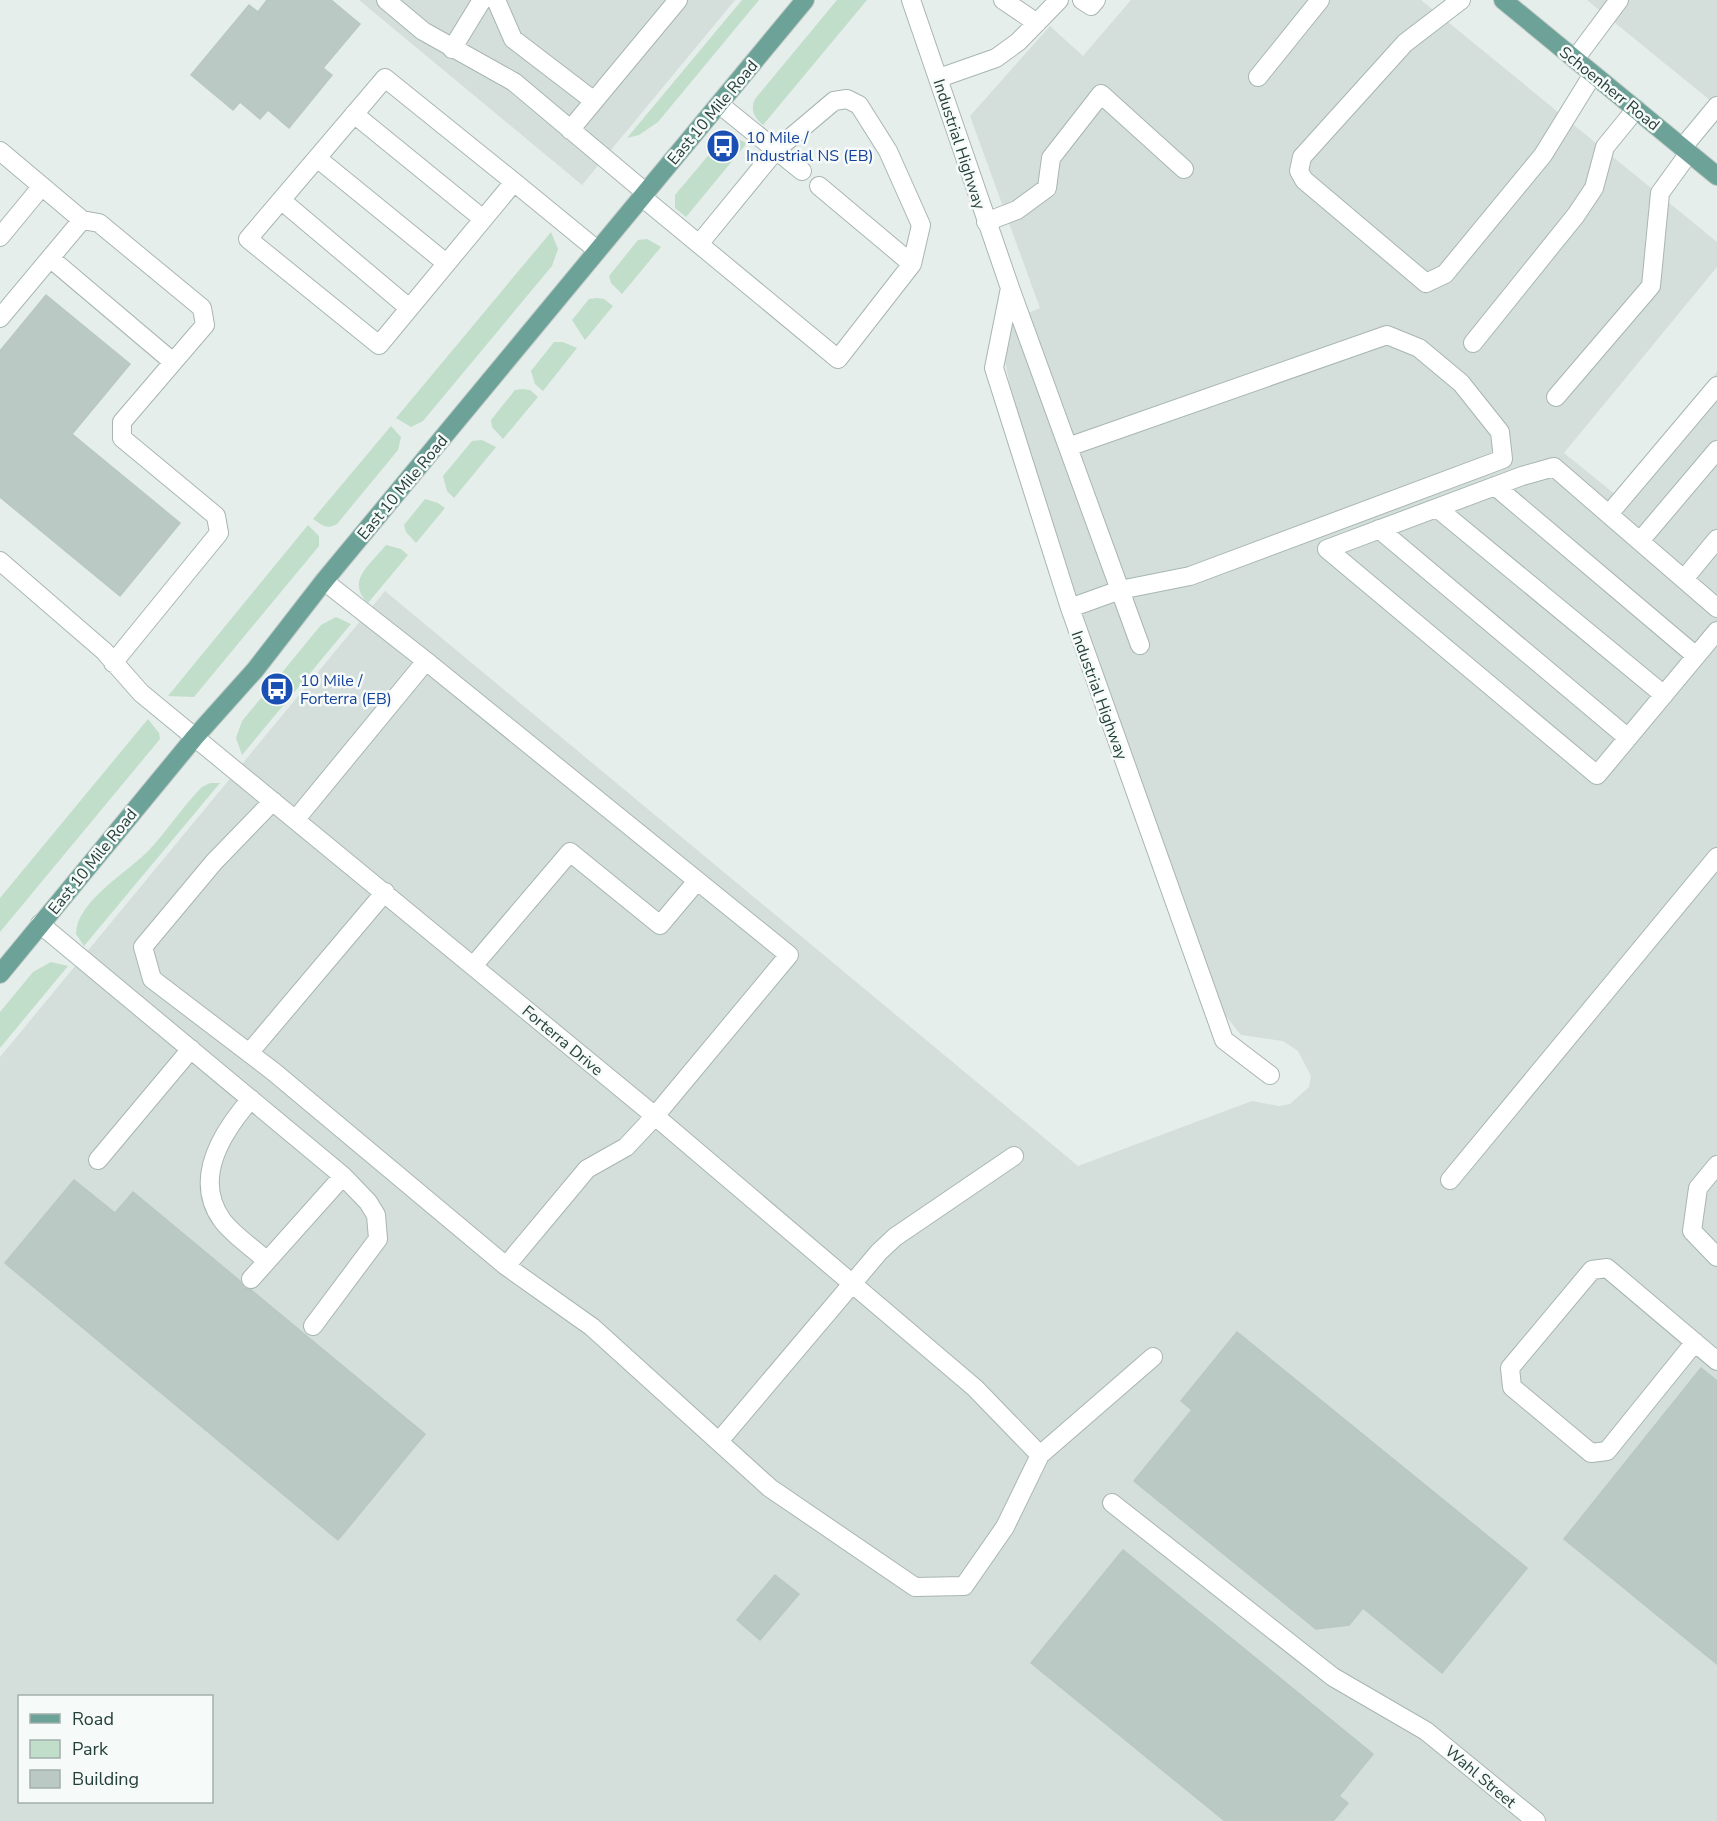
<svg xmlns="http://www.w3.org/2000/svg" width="1717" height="1821" font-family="'Nunito Sans',sans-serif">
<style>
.built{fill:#d4deda;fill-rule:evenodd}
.green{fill:#c0deca}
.building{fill:#bbc9c4;stroke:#b8c8c2;stroke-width:1.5}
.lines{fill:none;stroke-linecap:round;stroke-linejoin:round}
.minor-casing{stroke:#a8b6b2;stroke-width:20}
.major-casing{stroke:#c2cac8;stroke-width:20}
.minor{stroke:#fff;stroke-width:18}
.major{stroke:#6ca297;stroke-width:18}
.labels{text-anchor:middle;stroke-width:5;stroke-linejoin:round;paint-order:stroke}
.street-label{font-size:16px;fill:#25403a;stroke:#f6faf9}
.transit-label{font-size:16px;fill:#164399;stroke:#f6faf9;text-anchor:start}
</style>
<rect width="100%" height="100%" fill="#e6eeeb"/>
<path class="built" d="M359,0H735L582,185Z
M1131,0H1421L1717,242V267L1564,453L1616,495L1717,372V1821H0V1057L385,591L1078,1166L1252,1101L1279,1106L1290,1104L1309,1087L1311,1076L1298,1051L1283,1041L1241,1035L1225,1015L1084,639L1012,397L1004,355L1011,320L1040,308L970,116L1050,26L1083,56ZM20,1696H212V1802H20Z
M1587,0H1717V106Z"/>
<path class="green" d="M742,0H759L658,122L639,135L627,138Z
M837,0H867L763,125C754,117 750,110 755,99Z
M732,137L747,143L686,217L675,208V195L717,145Z
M551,232L558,249L552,266L423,421L411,427L396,418Z
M647,239L661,247L622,294L611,283L609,276L638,240Z
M597,298L604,299L613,306L585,340L572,320L589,299Z
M554,342H563L577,348L543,391L535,384L531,371Z
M523,389L530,390L538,397L503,439L492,427L491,420L515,390Z
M391,426L401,437L398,450L337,524C327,530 322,525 313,519Z
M482,440L496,447L454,498L447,491L443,476L472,441Z
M425,499L438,503L445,508L416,543L406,532L404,525Z
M308,525L319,536V546L194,697L168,696Z
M386,545L401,549L408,555L368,603C345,581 371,564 386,545Z
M336,617L351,624L242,755L236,738L242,721L321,625Z
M148,719L159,733L160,739L0,932V898Z
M210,783H220L84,946L76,934C76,901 130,871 151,848C169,828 183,806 202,787Z
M51,962L68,966L0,1048V1012L33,972Z"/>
<path class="building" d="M267,0H331L360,24L323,68L332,75L289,128L268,110L260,119L240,102L233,110L191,75L249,5L258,12Z
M46,295L130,364L72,434L180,523L120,596L0,497V351Z
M74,1180L115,1213L133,1192L240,1281L244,1288L251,1290L425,1434L338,1540L5,1263Z
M1237,1332L1527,1568L1442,1673L1363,1608L1349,1625L1316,1629L1134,1481L1192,1410L1181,1401Z
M1701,1368L1717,1381V1664L1564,1539Z
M1123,1550L1373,1754L1339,1796L1348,1803L1333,1821H1225L1031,1663Z
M775,1575L799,1594L760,1640L737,1620Z"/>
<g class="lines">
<defs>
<path id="minor" d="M386,0L423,31L514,82L645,192
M496,0L513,39L594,101
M911,0L1010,288L1140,645
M1003,0L1037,23
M1082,0L1091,6L1096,0
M1461,0L1405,43L1302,157L1299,171L1304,180L1426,283L1445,274L1543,155L1593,74
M452,49L482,0
M1575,59L1619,0
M1258,77L1320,0
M385,78L514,182L379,345L248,239Z
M939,78L996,58L1018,42L1059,0
M719,104L776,150L834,101L847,99L859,105L888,151L921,225L912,264
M354,114L483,219
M570,130L678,0
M1683,147L1717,106
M0,151L82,220L99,223L202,308L205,325L122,422V438L216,516L219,533L113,663
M317,158L446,263
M514,182L597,250
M642,197L838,359L912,264L819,186
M281,200L409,308
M986,222L1017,210L1047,188L1051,158L1101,94L1184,169
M0,237L42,186
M699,244L776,150L802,171
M50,258L173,362
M1010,288L994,368L1070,608L1224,1040L1270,1075
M0,318L82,220
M1473,343L1576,215L1594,188L1605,147L1636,109
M1556,397L1651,286L1660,193L1689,153
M1068,447L1387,335L1419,348L1461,383L1500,432L1503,459L1190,576L1120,590L1070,608
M1495,486L1696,656
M1437,508L1664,695
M1609,514L1717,386
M1379,529L1628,738
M1640,541L1717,450
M0,561L104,651L141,693L655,1116L975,1388L1040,1455L1005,1527L964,1586L915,1587L770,1488L592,1327L506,1266L274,1072L152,979L143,947L214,862L273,801
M1684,579L1717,539
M324,581L426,661L789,955L655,1116L626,1147L587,1169L506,1266
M1717,608L1554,467L1522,476L1327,549L1597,775L1717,631
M296,819L426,661
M40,924L343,1176L368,1202L376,1215L378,1239L313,1326
M473,966L570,852L660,925L697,881
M249,1053L385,892
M251,1099C223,1131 192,1178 222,1220C233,1235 253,1248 267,1261
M98,1160L191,1049
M1717,1165L1698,1188L1692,1231L1717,1257
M1450,1180L1717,857
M251,1279L343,1176
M1695,1342L1607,1451L1591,1453L1512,1387L1510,1368L1592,1270L1607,1268L1717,1361
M720,1440L879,1252L895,1237L1014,1156
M1040,1455L1153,1357
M1112,1503L1333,1677L1426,1731L1536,1821"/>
<path id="major" d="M1503,0L1717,176
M0,974L195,737L255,670L324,581L805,0"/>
</defs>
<use href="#minor" class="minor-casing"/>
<use href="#major" class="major-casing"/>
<use href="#minor" class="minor"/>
<use href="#major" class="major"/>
</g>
<defs>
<symbol id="bus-disc" viewBox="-11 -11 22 22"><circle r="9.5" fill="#1a4fb4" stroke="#f6faf9"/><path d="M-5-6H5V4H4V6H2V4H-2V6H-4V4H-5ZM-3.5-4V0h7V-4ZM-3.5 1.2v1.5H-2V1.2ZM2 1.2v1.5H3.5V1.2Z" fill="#fff"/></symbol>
</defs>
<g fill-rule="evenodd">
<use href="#bus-disc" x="704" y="127" width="38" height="38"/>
<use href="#bus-disc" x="258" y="670" width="38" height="38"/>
</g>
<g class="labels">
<g class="street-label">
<text transform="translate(1610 88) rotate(39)" y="6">Schoenherr Road</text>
<text transform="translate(712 112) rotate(-50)" y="6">East 10 Mile Road</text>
<text transform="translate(960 144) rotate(72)" y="6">Industrial Highway</text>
<text transform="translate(402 487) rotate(-50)" y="6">East 10 Mile Road</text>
<text transform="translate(1100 695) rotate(70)" y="6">Industrial Highway</text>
<text transform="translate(92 861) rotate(-51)" y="6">East 10 Mile Road</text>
<text transform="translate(563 1040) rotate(40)" y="6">Forterra Drive</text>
<text transform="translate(1481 1776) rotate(40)" y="6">Wahl Street</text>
</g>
<g class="transit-label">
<text x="746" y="143">10 Mile /<tspan x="746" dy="18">Industrial NS (EB)</tspan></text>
<text x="300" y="686">10 Mile /<tspan x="300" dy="18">Forterra (EB)</tspan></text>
</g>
</g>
<rect x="18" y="1695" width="195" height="108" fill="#f6faf9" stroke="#a2b0ad" stroke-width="1.5"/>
<rect x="30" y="1714" width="30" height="9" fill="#6ca297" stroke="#a2b0ad" stroke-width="1.5"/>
<text x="72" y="1725" font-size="18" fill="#25403a">Road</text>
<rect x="30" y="1740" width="30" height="18" fill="#c0deca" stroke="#a2b0ad" stroke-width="1.5"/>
<text x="72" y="1755" font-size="18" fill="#25403a">Park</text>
<rect x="30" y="1770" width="30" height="18" fill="#bbc9c4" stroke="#a2b0ad" stroke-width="1.5"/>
<text x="72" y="1785" font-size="18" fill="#25403a">Building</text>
</svg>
